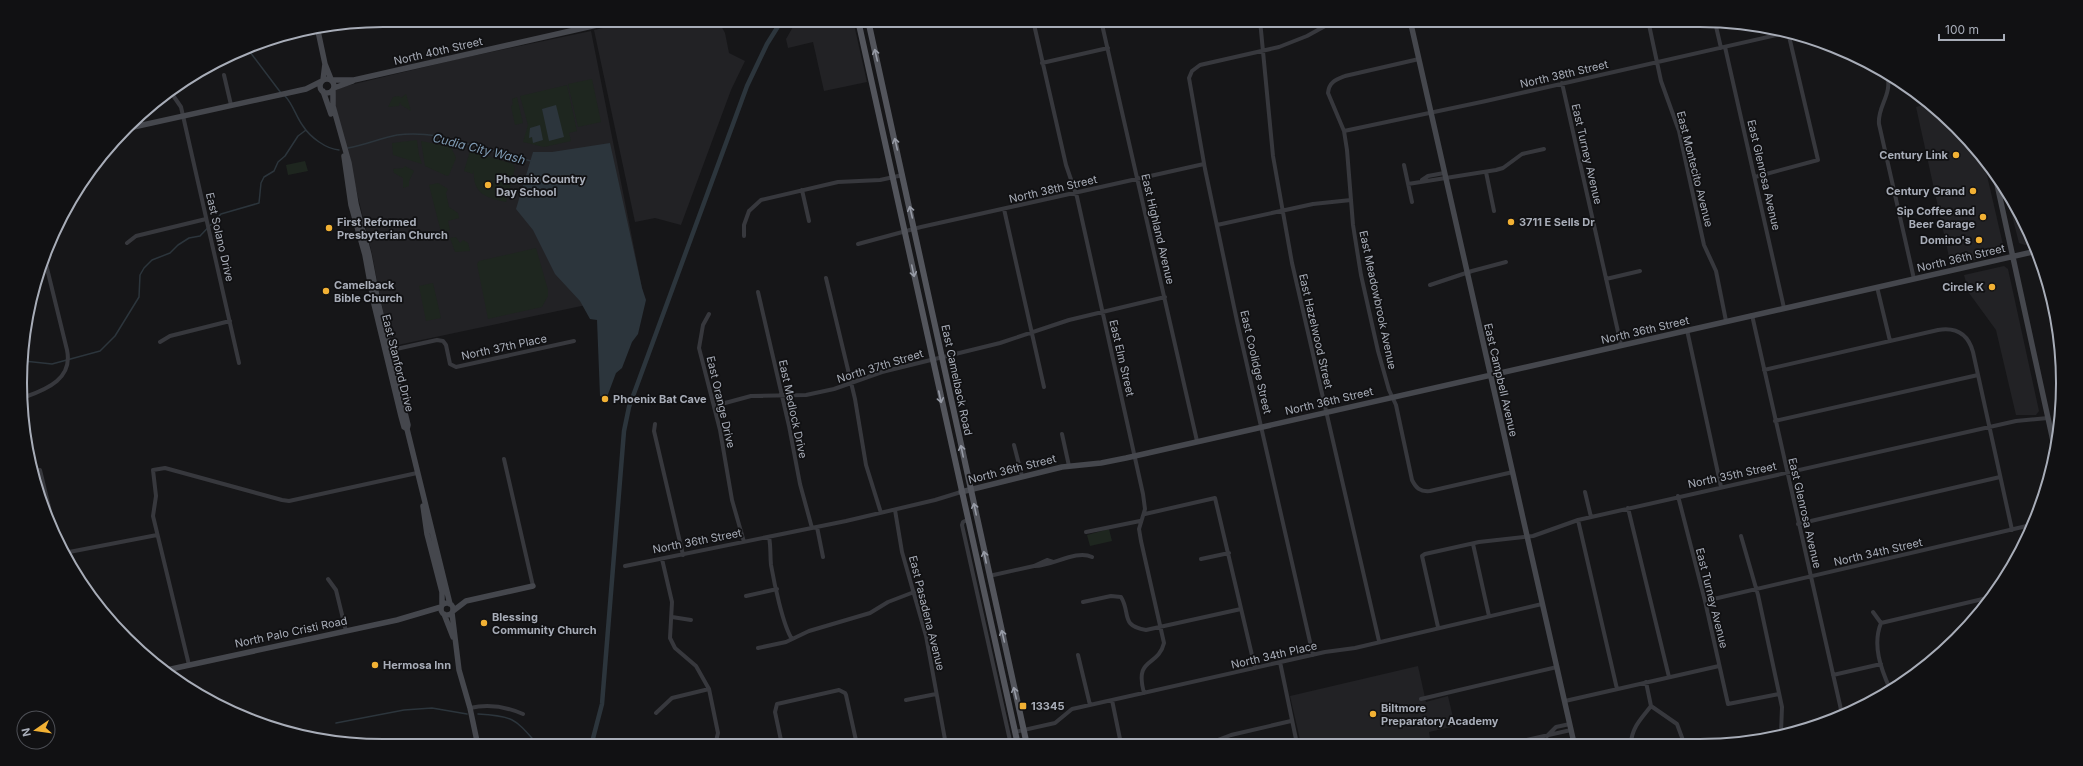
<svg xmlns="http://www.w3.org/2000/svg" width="2083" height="766" font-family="Inter,sans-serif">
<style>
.built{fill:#222225}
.green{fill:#1e261f}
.water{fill:#2c353c}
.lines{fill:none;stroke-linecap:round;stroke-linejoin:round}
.stream{stroke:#2c353c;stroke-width:1.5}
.canal{stroke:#2c353c;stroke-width:4.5}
.street{stroke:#37383d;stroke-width:4}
.secondary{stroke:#45474d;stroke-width:5.5}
.primary{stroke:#53555c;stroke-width:6}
.oneway{stroke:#979ba6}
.poi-dot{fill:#f2b134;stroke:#111113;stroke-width:1.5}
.labels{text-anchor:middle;stroke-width:3.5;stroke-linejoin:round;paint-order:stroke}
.street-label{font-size:11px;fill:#a8adb8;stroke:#111113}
.poi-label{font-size:11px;font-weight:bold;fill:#a8adb8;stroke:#111113;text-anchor:start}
.water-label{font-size:12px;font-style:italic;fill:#7f9bb3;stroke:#111113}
.rim{fill:none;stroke:#a8adb8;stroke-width:2}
</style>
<rect width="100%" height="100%" fill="#161618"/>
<path class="built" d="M639,20H718L725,33L729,53L745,61L731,90L681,225L655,218L635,222L594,30Z
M797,20H853L867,82L824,91L813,42L788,48L786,39Z
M591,31L643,293L393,346L391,343L381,302L372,254L334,100L336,90L346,86L458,59Z
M1921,95L1973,144L1983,158L2004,249L2000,254L1951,266L1916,107L1923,105Z
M2005,188L2014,202L2033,244L2025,245L2019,243Z
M2004,266L2008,269L2039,411L2036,415H2016L1996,330L1969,293L1964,275Z
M1418,666L1426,702L1448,696L1455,726L1429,732L1431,744H1301L1290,696Z"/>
<path class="green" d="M592,79L601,122L578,127L568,84Z
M567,85L577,131L569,133L571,141L544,147L523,142L528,125L520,96Z
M406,94L411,111L401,105L400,102L399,106L388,107L393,97L399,96L401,98Z
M517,97L523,123L515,125L511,106L513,105L512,99Z
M417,140L419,155L422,164L393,155L392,143Z
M421,141L451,147L456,158L449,175L447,176L425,166Z
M470,151L513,164L515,168L506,202C486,198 472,193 474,170L473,174L464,171Z
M305,161L308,171L288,175L286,165Z
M405,166L414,171L409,181V186L403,188V178L394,173L393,169L403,168Z
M438,183L448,189L446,193L449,207L458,213L459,218L448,221L450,230L441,232L429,185Z
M456,237L460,243L463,240L468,243L470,251L455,252L450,238Z
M536,248L548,290V296L542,307L488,319L477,264L479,261Z
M433,283L441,318L426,321L419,286Z
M1109,529L1112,541L1090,546L1087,535Z"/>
<path class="water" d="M556,105L564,137L549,141L542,109Z
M540,125L543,140L533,143L532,137L529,138L530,128Z
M610,143L642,288L646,300L638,334L632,342L622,368L616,373L607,397L600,396L597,320L590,319L580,301L555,274L533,230L516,209L533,152H552Z"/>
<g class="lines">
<path class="stream" d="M247,48L281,93
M285,96C293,104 296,117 303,126C310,137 326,149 339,150
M348,148C365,145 381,138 397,135C411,133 425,134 438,136L531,161
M24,361L52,364L100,351L115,336L139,297L140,275L144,268L152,260L170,253L178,245L189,238L200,236L221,214L259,203L261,183L264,177L274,171L278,162L285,156L298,136L306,130
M478,714C515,716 515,719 539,746
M336,723L404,710L432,708L467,714"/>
<path class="canal" d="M591,746L602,704L624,431L629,407L747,86L767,44L782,20"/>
<path class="street" d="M1033,20L1066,165L1077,197L1143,494L1145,509L1139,529L1141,541L1164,643C1158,668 1134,656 1144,693
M1101,20L1197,441
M1260,20L1273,156L1292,263L1379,641
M1648,20L1661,81L1679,131L1704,245L1716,271L1726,321
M1715,22L1721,48
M1771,29L1773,36
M1725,47L1784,308
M1419,59L1345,76C1335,80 1329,82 1328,93L1344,131L1347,150L1353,225L1361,275L1378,351L1389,390L1396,405L1412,480C1416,488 1420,492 1430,491L1513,472
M1042,63L1108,48
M1887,74C1893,95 1877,106 1879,124L1914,279
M224,75L231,105
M1562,83L1621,345
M170,91L181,107L239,363
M1344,131L1486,101L1790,32
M1404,165L1412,202
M1486,172L1494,211
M1755,177L1818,160L1788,32
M1422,180L1428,176L1444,173
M1408,184L1496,170L1503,168L1522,154L1544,149
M802,190L809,221
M1004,209L1044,387
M1217,225L1313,204L1351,200
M744,236V225L749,211L761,200L838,182L880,180L903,175
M127,243L136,236L206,219
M858,244L921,227L1204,164
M826,278L855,399L866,465L881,513
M1606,279L1640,271
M1430,285L1472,271L1506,262
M1877,287L1890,341
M758,292L789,426L800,484L812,528
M709,314L703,325L699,348L720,430L732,500L744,542
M1752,315L1842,714
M1687,330L1721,487
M160,342L170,336L230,321
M387,351L437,340L443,341L446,345L450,364L456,367L574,341
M1764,370L1938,330C1956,327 1968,334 1973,352L2012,530
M25,397C48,389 73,378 67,350L44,256
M714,406L751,396L806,395L834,389L882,372L1000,343L1069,320L1165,297
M1775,421L1978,375
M655,424L654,431L683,555
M1062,434L1069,466
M1014,445L1022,476
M504,459L533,586
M32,471L40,470L57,540
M1585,492L1591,517
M1678,496L1705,601L1728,704L1779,694
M1628,508L1669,677
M895,510L902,552L926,636L946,745
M1145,514L1215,498L1255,668
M967,520L963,522L962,525L1011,745
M1578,520L1617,689
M1798,524L2000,477
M817,527L823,557
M1086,532L1140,521
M1741,536L1758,595L1782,707L1781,733
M769,537C771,547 770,555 771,565C774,582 783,626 792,639
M1473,544L1489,616
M64,553L157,535
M662,559L672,602L670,638L675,648L696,666L709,689L718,733L715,745
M1201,559L1229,553
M625,566L846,521L935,500L961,492
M1034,566L1047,560L1053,562
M989,576L1034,566C1051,567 1076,549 1092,557
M328,579L336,590L346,631
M746,596L777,589
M1705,601L2031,525
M1083,602L1111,596L1121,597C1131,613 1120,626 1146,630L1241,609
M1873,612L1881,623
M672,617L691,620
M1438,627L1422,556L1425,554L1479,542L1533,536L1578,520L2016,421L2048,418
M758,648L786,642L809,631L870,613L888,602L914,592
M1078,655L1090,705
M1313,655L1237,321L1205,169L1189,78L1192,71L1200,65L1279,47L1307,36L1336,20
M1280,662L1297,744
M189,665L153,516L156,496L153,470L165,468L282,500L289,501L417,473
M1833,675L1881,664
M1646,682L1651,706L1677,724L1684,743
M1890,689C1881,669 1872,645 1881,623L1987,598
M1421,699L1557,667
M906,700L936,694
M1112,700L1121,744
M1565,701L1719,666
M470,708C488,704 507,707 523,714
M656,713L672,698L709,689
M1015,732L1055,723L1072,709L1325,652L1355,648L1542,604
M1547,736L1556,727L1570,724
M1513,743L1571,730
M1631,743C1632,727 1642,718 1651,706
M1207,744L1231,735L1291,721
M782,745L775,712L777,704L839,690L845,693L846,695L857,745"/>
<path class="secondary" d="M1410,20L1574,743
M318,31L325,64L331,79
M320 86a7 7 0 1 1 14 0a7 7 0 1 1-14 0Z
M323,80L325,64
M332,80H354L619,20
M334,88L353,81
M333,90V106L349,163L356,204L369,255L378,302L408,425L407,429L450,604
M323,91L331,114
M129,128L306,89L322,81
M344,156L351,205L365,255L374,304L401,416L404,427L407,429
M1995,175L2055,450
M961,492L1062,467L1101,463L1126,458L2037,251
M423,506L427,534L442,592V605
M441 609a6 6 0 1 1 12 0a6 6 0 1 1-12 0Z
M453,611L466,601L533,586
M452,613L459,670L470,708L478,746
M444,614L453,637
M162,671L397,620L441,607"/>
<path class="primary" d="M858,20L1018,745
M868,20L1027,745"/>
</g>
<defs><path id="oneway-shaft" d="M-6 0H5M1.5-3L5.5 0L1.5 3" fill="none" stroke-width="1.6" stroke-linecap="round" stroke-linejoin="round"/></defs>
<g class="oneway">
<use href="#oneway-shaft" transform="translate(876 55) rotate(-103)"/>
<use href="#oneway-shaft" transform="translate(896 144) rotate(-103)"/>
<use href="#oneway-shaft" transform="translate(911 212) rotate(-103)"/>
<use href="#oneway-shaft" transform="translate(913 271) rotate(78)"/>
<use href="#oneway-shaft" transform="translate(940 397) rotate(78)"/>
<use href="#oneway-shaft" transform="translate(962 451) rotate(-102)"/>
<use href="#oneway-shaft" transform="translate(975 509) rotate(-102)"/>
<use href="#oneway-shaft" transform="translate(985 557) rotate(-102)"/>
<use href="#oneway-shaft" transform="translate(1003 636) rotate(-103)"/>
<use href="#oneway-shaft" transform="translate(1015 693) rotate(-103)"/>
</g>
<g class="poi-dot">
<circle cx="1956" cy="155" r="4"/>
<circle cx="488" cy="185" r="4"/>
<circle cx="1973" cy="191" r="4"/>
<circle cx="1983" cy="217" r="4"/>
<circle cx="1511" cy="222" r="4"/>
<circle cx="329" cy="228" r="4"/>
<circle cx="1979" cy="240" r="4"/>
<circle cx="1992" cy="287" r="4"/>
<circle cx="326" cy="291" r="4"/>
<circle cx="605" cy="399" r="4"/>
<circle cx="484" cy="623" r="4"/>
<circle cx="375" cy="665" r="4"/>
<rect x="1019" y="702" width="8" height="8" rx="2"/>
<circle cx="1373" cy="714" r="4"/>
</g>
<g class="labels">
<g class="street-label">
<text transform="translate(438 51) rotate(-13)" y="4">North 40th Street</text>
<text transform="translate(1564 74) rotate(-13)" y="4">North 38th Street</text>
<text transform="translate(1587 154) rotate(77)" y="4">East Turney Avenue</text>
<text transform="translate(1695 169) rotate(76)" y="4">East Montecito Avenue</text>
<text transform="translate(1764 175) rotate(77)" y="4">East Glenrosa Avenue</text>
<text transform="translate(1053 189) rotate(-13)" y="4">North 38th Street</text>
<text transform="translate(1158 229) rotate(77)" y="4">East Highland Avenue</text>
<text transform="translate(220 237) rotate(77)" y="4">East Solano Drive</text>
<text transform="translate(1961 258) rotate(-13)" y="4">North 36th Street</text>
<text transform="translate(1378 300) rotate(78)" y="4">East Meadowbrook Avenue</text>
<text transform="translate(1645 330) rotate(-13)" y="4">North 36th Street</text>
<text transform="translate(1316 331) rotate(77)" y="4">East Hazelwood Street</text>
<text transform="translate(504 347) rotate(-12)" y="4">North 37th Place</text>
<text transform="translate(1122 358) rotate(77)" y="4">East Elm Street</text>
<text transform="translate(1256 362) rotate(77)" y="4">East Coolidge Street</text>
<text transform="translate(398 363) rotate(76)" y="4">East Stanford Drive</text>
<text transform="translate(880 366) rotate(-17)" y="4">North 37th Street</text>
<text transform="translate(957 380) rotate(78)" y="4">East Camelback Road</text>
<text transform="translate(1501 380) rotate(77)" y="4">East Campbell Avenue</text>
<text transform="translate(1329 401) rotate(-13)" y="4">North 36th Street</text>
<text transform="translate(721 402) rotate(77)" y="4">East Orange Drive</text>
<text transform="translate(793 409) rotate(78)" y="4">East Medlock Drive</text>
<text transform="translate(1012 469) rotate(-14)" y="4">North 36th Street</text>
<text transform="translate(1732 475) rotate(-12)" y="4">North 35th Street</text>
<text transform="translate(1805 513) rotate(77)" y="4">East Glenrosa Avenue</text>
<text transform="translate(697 541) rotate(-11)" y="4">North 36th Street</text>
<text transform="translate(1878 552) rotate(-13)" y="4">North 34th Street</text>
<text transform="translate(1712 598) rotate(76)" y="4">East Turney Avenue</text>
<text transform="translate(927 613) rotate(76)" y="4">East Pasadena Avenue</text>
<text transform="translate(291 632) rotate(-12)" y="4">North Palo Cristi Road</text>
<text transform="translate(1274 655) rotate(-13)" y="4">North 34th Place</text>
</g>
<g class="poi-label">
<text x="1948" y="159" text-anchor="end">Century Link</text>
<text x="496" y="183">Phoenix Country<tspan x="496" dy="13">Day School</tspan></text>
<text x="1965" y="195" text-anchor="end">Century Grand</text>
<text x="1975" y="215" text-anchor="end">Sip Coffee and<tspan x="1975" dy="13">Beer Garage</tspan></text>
<text x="337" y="226">First Reformed<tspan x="337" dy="13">Presbyterian Church</tspan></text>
<text x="1519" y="226">3711 E Sells Dr</text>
<text x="1971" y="244" text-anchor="end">Domino's</text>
<text x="334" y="289">Camelback<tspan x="334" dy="13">Bible Church</tspan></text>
<text x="1984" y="291" text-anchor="end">Circle K</text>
<text x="613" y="403">Phoenix Bat Cave</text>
<text x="492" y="621">Blessing<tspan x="492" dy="13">Community Church</tspan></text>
<text x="383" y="669">Hermosa Inn</text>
<text x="1031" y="710">13345</text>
<text x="1381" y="712">Biltmore<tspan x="1381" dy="13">Preparatory Academy</tspan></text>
</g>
<g class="water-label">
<text transform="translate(479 149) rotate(14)" y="4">Cudia City Wash</text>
</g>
</g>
<path d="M0 0H2083V766H0ZM383 27H1700A356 356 0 0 1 2056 383V383A356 356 0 0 1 1700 739H383A356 356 0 0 1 27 383V383A356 356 0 0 1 383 27Z" fill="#111113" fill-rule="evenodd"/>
<path class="rim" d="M383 27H1700A356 356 0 0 1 2056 383V383A356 356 0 0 1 1700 739H383A356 356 0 0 1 27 383V383A356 356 0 0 1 383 27Z"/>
<g transform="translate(36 730) rotate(257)"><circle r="19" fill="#111113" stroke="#4d4f55"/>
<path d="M0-3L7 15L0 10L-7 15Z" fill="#f2b134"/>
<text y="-6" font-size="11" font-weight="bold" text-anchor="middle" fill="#a8adb8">N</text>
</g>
<path d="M1939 34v6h65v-6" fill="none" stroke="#a8adb8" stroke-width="2"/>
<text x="1945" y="34" font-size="12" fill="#a8adb8" stroke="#111113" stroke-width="3" paint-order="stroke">100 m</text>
</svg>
